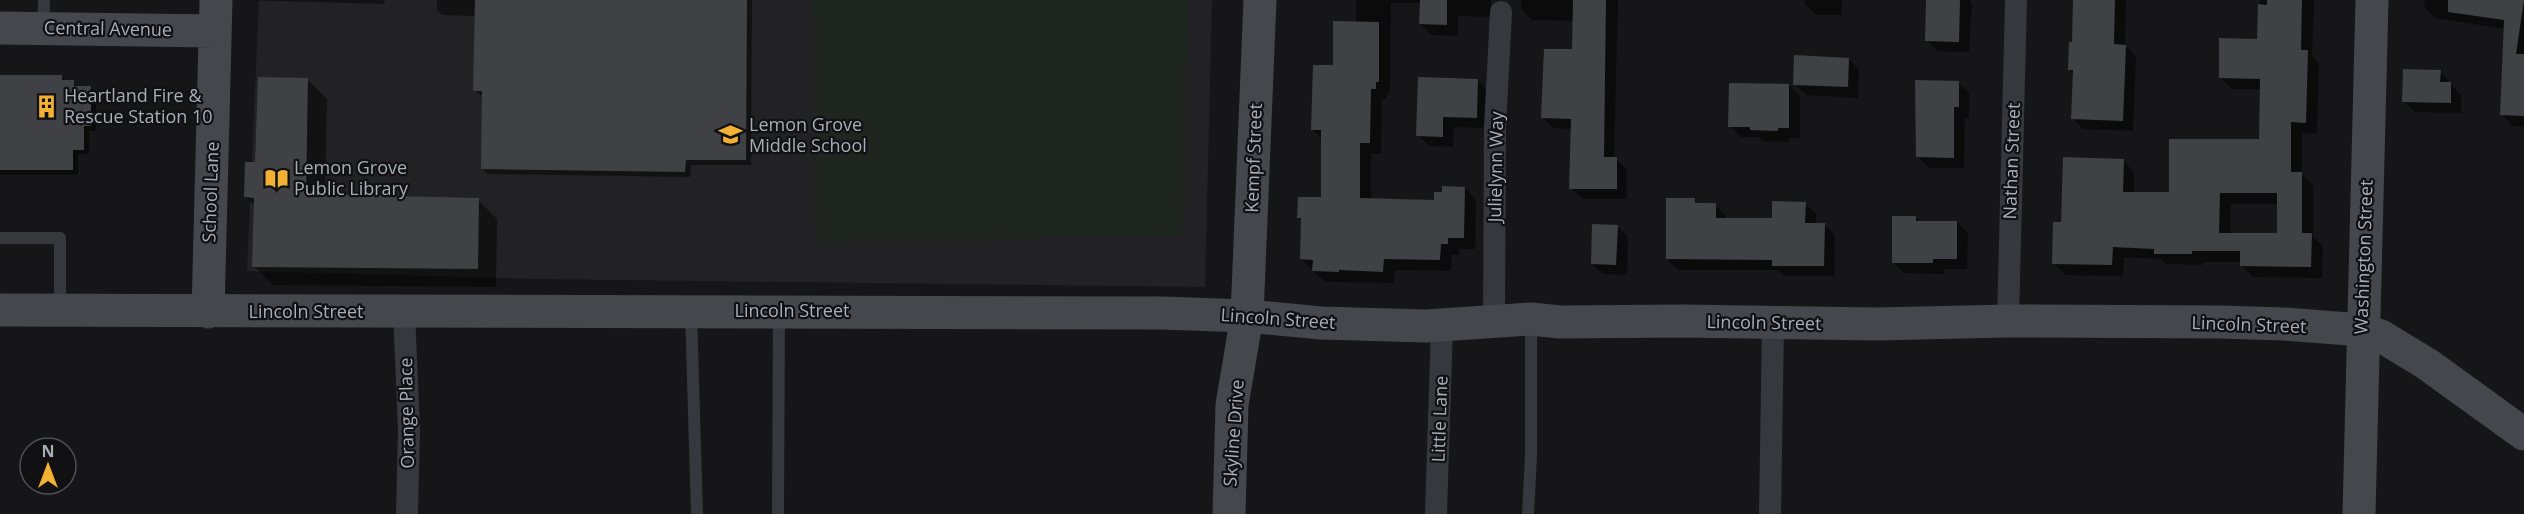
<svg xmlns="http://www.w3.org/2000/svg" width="2524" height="514" font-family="'Open Sans',sans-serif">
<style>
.built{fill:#222225}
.green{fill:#1e261f}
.shadow{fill:#0007;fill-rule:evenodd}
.building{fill:#404145;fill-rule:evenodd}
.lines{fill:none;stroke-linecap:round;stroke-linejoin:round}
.lane{stroke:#37383d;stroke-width:12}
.street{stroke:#37383d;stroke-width:22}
.secondary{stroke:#45474d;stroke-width:33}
.labels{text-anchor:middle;stroke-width:4.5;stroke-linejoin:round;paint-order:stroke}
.street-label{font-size:18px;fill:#a8adb8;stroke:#111113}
.poi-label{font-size:18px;fill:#a8adb8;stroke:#111113;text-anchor:start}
</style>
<rect width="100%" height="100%" fill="#161618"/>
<path class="built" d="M259,0H1212L1205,287L536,279L247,271Z"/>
<path class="green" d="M814,0H1187L1182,235L818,242Z"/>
<path class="shadow" d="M248,0H385L384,4Z
M437,0H752L751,165H691L690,177L488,174L483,169L484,95H480L474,90L476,16L442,15L437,10Z
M1356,0H1491V17L1458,16V36L1432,35L1420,24L1421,3H1391L1390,93H1387V99H1382L1381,154H1371V199L1435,201L1444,193L1465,188L1476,200L1475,249H1459V255H1452L1451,271L1395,270L1394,283L1325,282L1301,259L1302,221L1299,217L1322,199L1323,140L1312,129L1334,66L1356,23Z
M1521,0H1618L1614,158L1627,169V199H1582L1571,188L1572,129L1553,128L1542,117L1574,51V21L1532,20L1521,9Z
M1805,0H1842V15H1816L1805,4Z
M1928,0H1969L1972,4L1969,52L1938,51L1927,41Z
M2074,0H2126L2125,45L2136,57L2133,131L2083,129L2072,118L2074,74L2069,69L2073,44Z
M2260,0H2314L2312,56L2319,63L2317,134L2302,133V174L2313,185V237L2323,246L2322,278L2253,277L2242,266V262H2203V265L2167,264L2161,259L2124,257L2123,276L2065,275L2054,264L2062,224L2123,160L2134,172V193L2171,194L2261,140L2262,89H2232L2220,77L2258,40ZM2231,204H2278V234H2230Z
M2425,0H2524V126H2513L2502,115L2505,29L2435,18L2424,7Z
M1849,59L1859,70L1858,98L1806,95L1795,84Z
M2440,72L2461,95V113L2415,112L2404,101Z
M0,77H61L66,82H73L78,87H91L96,92V131H89V154H78V175H0Z
M307,79L327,99L325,196L478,200L497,219L496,287L273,285L254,266L255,206L246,197L257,163Z
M1477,80L1488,91L1487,128L1454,127L1453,147L1429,146L1418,135Z
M1958,82L1969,93V118H1965L1964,168H1929L1918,157Z
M1789,85L1800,96V138H1789V142L1762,141L1759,137H1741L1730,126Z
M1694,200L1699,205H1715L1726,216V219L1774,220L1805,203L1816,214V224H1824L1835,235V276H1784L1778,270H1678L1667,259Z
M1916,217L1921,222H1957L1968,233L1967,269H1944V274L1904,273L1893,262Z
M1617,226L1628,237L1627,275L1603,274L1592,264Z"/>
<path class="building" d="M475,0H747L746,160H686L685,172L481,169L482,91H473Z
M1420,0H1447V25L1419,24Z
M1573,0H1606L1604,157H1617V189H1569L1571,119L1541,118L1544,49H1572Z
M1926,0H1960L1959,42L1925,41Z
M2073,0H2115L2114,44L2126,45L2123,121L2071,119L2073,70H2068L2069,42H2072Z
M2267,0H2302L2301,50H2308L2306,123L2291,122V172H2302V233H2312L2311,267L2240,266V251H2192V254H2154V249L2113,247L2112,265L2052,264L2053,222H2061L2063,157L2124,159L2123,192H2169V139H2259L2260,79L2219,78V38L2257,39L2258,4L2267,5ZM2220,193H2277V233H2219Z
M2448,0H2524L2516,54H2524V116L2500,115L2504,20L2448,12Z
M1333,21L1379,22V82H1376V89H1371L1370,143H1360V198L1434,200V192H1442V186L1465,187L1464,238H1448V244H1441L1440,260L1384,259L1383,272L1339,270V272L1312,271L1313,260L1300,259L1301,218H1297L1298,197H1321V130H1311L1313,65H1333Z
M1794,55L1849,58L1848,87L1793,85Z
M2403,69L2441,70L2440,82H2451V103L2402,102Z
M0,75H62V80H74V86H91V126H84V150H73V170H0Z
M258,77L308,78L306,194L479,198L478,269L252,267L254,198L244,197L245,162H255Z
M1418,77L1478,79L1477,118L1443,117V137L1416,136Z
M1915,80L1959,81V107H1954V158L1916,157Z
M1729,83L1789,84V128H1778V131L1750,130V127H1728Z
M1666,198H1695V203H1716V218H1772V201L1806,202L1805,223H1825L1824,266H1772V260L1666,259Z
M1892,216H1916V221H1957V259H1933V263H1892Z
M1592,224L1618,225L1616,265L1591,264Z"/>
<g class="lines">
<path class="lane" d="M43,28L44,0
M0,238H60V308
M691,312L697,514
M778,514L779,314
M1528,514L1531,455V320"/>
<path class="street" d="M404,312L409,429L407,514
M2008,321L2016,0
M1494,322L1495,127L1501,12
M1436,514L1442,325
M1770,514L1773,323"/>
<path class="secondary" d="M0,28L215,31
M0,310L1161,313L1247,316L1321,323L1426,326L1531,319L1560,322L1682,321L1876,324L2008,321L2220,322L2284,324L2362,330L2381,336L2427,364L2524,434
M208,312L216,0
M1229,514L1232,405L1247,316L1260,0
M2359,514L2372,0"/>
</g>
<defs>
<symbol id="building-bare" viewBox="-9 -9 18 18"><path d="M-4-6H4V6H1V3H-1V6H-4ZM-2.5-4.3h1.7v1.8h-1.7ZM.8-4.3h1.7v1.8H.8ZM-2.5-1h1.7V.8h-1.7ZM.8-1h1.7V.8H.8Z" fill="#f2b134" stroke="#111113" stroke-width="2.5" paint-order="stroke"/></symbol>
<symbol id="school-bare" viewBox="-9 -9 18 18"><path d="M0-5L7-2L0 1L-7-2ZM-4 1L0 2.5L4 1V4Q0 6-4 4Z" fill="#f2b134" stroke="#111113" stroke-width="2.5" paint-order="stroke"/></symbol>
<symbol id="library-bare" viewBox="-9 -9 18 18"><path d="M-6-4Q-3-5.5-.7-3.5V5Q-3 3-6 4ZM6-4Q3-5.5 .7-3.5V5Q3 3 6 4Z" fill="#f2b134" stroke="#111113" stroke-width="2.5" paint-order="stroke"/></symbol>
</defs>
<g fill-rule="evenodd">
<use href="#building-bare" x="30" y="90" width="33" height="33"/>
<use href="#school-bare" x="714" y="118" width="33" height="33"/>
<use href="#library-bare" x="260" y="162" width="33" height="33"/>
</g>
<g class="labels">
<g class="street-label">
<text transform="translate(108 29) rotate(1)" y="6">Central Avenue</text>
<text transform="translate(1254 158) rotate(-88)" y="6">Kempf Street</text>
<text transform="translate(2012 161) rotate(-88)" y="6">Nathan Street</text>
<text transform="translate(1496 167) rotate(-89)" y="6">Julielynn Way</text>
<text transform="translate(211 192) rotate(-88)" y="6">School Lane</text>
<text transform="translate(2364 257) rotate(-88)" y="6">Washington Street</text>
<text x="792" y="317">Lincoln Street</text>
<text x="306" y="318">Lincoln Street</text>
<text transform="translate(1278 319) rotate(4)" y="6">Lincoln Street</text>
<text transform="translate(1764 323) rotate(1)" y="6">Lincoln Street</text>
<text transform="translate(2249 325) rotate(2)" y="6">Lincoln Street</text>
<text transform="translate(407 413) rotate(-91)" y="6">Orange Place</text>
<text transform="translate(1440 419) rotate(-88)" y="6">Little Lane</text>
<text transform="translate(1234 433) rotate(-86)" y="6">Skyline Drive</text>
</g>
<g class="poi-label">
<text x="64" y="102">Heartland Fire &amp;<tspan x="64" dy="21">Rescue Station 10</tspan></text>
<text x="749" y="131">Lemon Grove<tspan x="749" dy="21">Middle School</tspan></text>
<text x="294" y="174">Lemon Grove<tspan x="294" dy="21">Public Library</tspan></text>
</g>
</g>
<g transform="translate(48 466)"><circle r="28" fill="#111113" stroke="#4d4f55" stroke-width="1.5"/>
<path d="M0-4.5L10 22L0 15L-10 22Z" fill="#f2b134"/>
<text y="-9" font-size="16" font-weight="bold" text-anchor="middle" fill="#a8adb8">N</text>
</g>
</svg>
